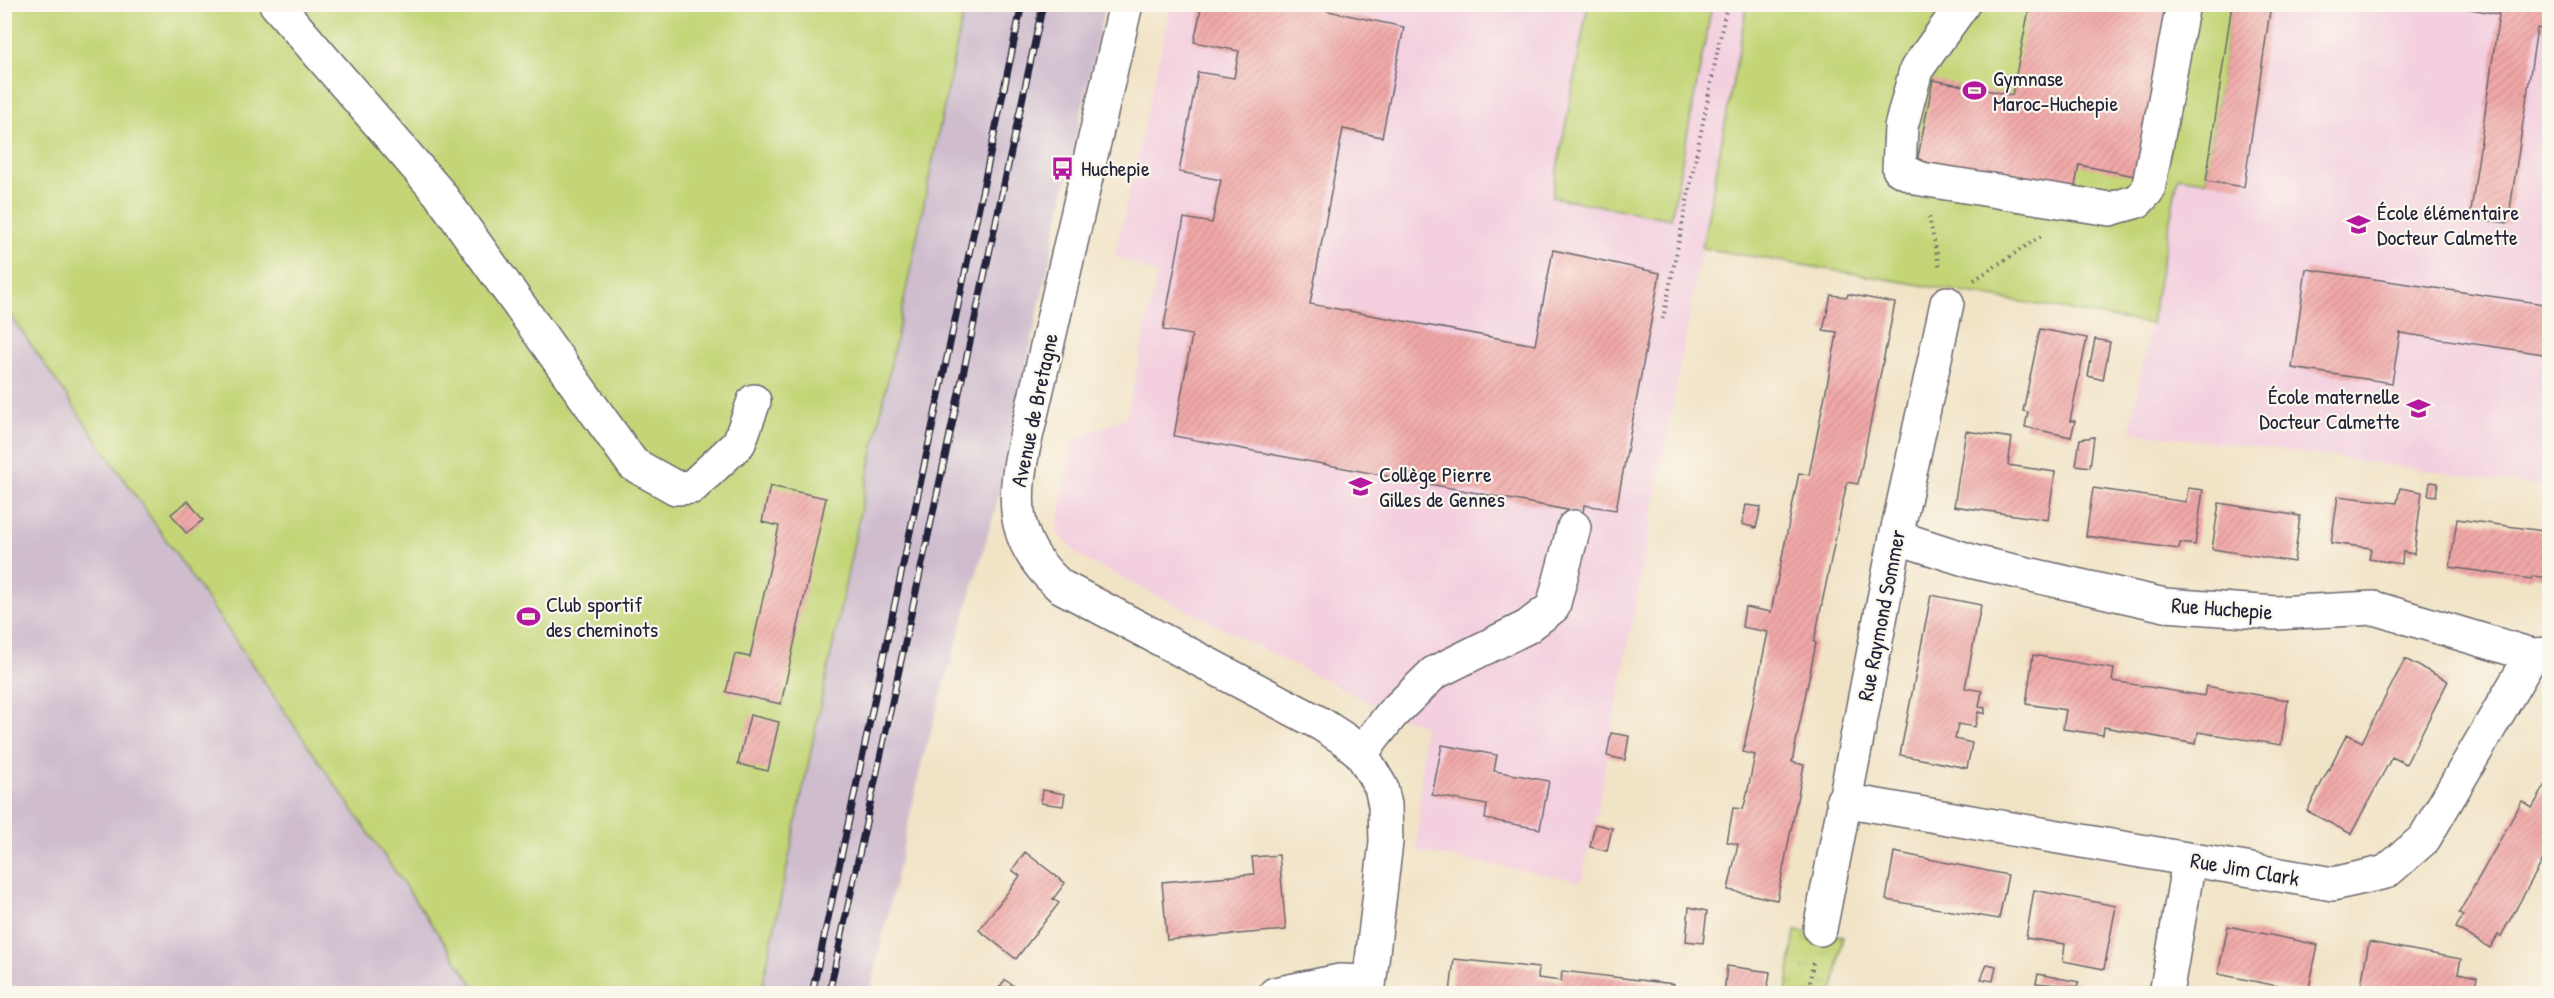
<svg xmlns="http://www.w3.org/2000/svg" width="2554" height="998" font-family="'Patrick Hand',sans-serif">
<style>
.built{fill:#f3cfdf}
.railway{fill:#cfbdce}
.grass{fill:url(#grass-tufts);stroke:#727c59;stroke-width:1.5}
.garden{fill:#c3d577;stroke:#727c59;stroke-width:1.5}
.building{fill:url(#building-hatch)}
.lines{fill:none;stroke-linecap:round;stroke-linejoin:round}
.minor-casing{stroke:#6a666c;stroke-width:36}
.path{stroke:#6a666c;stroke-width:4;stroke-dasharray:1.5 4.5;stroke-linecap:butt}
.minor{stroke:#fff;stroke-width:33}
.rail-casing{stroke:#22223b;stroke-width:7}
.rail{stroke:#fbf7ec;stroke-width:4.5;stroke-dasharray:14;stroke-linecap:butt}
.labels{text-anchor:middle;stroke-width:4.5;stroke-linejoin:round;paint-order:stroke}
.poi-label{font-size:22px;fill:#22223b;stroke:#fbf7ec;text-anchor:start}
.street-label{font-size:22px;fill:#22223b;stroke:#fbf7ec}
</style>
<defs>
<pattern id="grass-tufts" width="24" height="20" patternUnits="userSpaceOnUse" patternTransform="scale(1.5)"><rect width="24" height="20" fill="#c3d577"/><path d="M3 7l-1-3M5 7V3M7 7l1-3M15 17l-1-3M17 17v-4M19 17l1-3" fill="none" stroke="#a7b768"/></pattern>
<pattern id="building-hatch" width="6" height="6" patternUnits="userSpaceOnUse" patternTransform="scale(1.5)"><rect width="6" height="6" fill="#f0a8a7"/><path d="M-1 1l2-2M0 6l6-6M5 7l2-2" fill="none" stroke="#ce9091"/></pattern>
</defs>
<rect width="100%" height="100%" fill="#fbf7ec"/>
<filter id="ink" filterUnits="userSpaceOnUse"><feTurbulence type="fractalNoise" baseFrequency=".0167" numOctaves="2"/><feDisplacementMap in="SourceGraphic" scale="12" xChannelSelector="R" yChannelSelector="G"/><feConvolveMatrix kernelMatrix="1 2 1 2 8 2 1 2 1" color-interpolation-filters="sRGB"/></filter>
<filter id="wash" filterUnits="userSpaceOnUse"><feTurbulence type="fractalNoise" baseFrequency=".008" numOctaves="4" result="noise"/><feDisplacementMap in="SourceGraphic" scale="24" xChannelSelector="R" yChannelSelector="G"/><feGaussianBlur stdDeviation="1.35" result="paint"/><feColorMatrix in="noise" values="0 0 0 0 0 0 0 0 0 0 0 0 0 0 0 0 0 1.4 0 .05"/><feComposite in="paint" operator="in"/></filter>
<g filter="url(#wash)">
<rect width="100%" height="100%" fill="#f1e3c6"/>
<path class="built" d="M1171,5H1747L1595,824L1581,881L1417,851L1424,725L1392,714L1081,557L1057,532L1072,441L1127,416L1157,275L1115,255Z
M2232,5H2549V488L2283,450L2130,432L2178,177L2206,181Z"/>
<path class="railway" d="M5,5H1105L995,510L922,762L870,993L5,994Z"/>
<path class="grass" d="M1795,931L1843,936L1833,993L1786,994Z"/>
<path class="garden" d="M4,5H965L761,993H479L5,307Z
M1588,5H1712L1671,219L1552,197Z
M1747,5H2232L2206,181L2178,177L2151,324L1702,248Z"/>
<g id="blocks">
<path class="building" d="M1202,4H1329L1328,11L1404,27L1382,137L1343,129L1310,304L1535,345L1553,250L1660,273L1616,510L1584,505L1583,513L1174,436L1192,335L1163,330L1184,218L1212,223L1221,180L1179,172L1198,72L1234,78L1239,51L1194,42Z
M2030,4H2174L2140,177L2079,165L2074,192L1917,162L1933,80L2012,95Z
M2232,4H2271L2244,187L2206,181Z
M2441,4H2550V30L2537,28L2508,223L2470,218L2499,14Z
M2306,269L2550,305V355L2400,333L2392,383L2292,368Z
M1848,294L1895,303L1858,484L1847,482L1814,642L1816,643L1792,762L1804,765L1777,900L1728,890L1738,844L1727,842L1733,808L1743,809L1746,799L1755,755L1743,752L1768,632L1742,627L1745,607L1771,612L1799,473L1809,475L1836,340L1837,332L1823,330L1831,295L1847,297Z
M2040,329L2087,338L2070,421H2075L2071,437L2025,427L2028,412L2023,411Z
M2095,339L2110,342L2103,380L2088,376Z
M1966,431L2012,438L2008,465L2055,472L2048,520L1954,506Z
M2094,437L2090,467L2076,465L2080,439Z
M2430,482L2438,483L2436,496L2428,495Z
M770,486L826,498L781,704L726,692L735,654L750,657L779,526L762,522Z
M2093,488L2186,502L2188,488L2203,490L2195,545L2180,543L2179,549L2086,536Z
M2400,488L2422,492L2414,554L2403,552L2402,564L2369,559L2371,548L2331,543L2338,496L2397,503Z
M188,501L203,520L186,533L171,514Z
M2219,503L2300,516L2294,562L2212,549Z
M1746,505L1761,507L1756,528L1742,524Z
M2457,519L2550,532V578L2533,576L2531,579L2450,567Z
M1931,595L1981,605L1965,688L1982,691L1979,707L1985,708V714L1978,712L1975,727L1958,724L1955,739L1972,743L1967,768L1900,755Z
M2033,655L2114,669L2112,681L2204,696L2206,686L2288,700L2281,745L2198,732L2196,744L2104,727L2103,735L2063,729L2066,710L2026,704Z
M2405,659L2448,681L2406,764L2392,757L2351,834L2307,811L2347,734L2362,742Z
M750,715L779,722L768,771L738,764Z
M1611,733L1629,736L1625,760L1607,756Z
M1442,745L1497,755L1494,771L1549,781L1540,829L1485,819L1487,805L1432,795Z
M2550,778V864L2543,860L2501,936L2498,935L2490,948L2456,928L2463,915L2459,913L2522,801L2532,808Z
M1043,790L1065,794L1063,806L1041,803Z
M1595,824L1612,828L1607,851L1590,847Z
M1025,852L1065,883L1053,899L1059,903L1016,959L979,930L1020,876L1012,870Z
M1894,852L2008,875L1999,919L1886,900Z
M1279,855L1286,930L1167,940L1162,882L1254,874L1252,857Z
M2034,890L2116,906L2104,969L2063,961L2065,944L2026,938Z
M1689,907L1707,911L1703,943L1686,941Z
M2228,926L2318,945L2308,992L2218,974Z
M2369,942L2461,959L2458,973L2477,977L2474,993H2379L2360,990Z
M1454,959L1539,968L1538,978L1561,981L1562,971L1674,984L1673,993H1450Z
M1987,964L1996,966L1993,981L1981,979Z
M1727,966L1770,972L1767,993H1724Z
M2038,974L2079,982L2077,987L2036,983Z
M1005,980L1024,993H995Z"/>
</g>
</g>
<g filter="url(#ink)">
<use href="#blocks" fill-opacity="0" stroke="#6a666c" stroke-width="1.5"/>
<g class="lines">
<defs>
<path id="minor" d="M276,4L439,193L633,464L676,488L692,487L739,443L754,401
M1126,4L1023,450C1011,507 1015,546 1060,586L1321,724L1344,739L1361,753L1381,787L1385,805L1386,842L1368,994
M1963,4L1916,70L1901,127L1899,169L1921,179L2110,209L2138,201L2148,190L2183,4
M1896,537L1974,562L2165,605L2276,613L2374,608L2532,655L2550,654
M1361,753L1392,714L1434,673L1527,627L1553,607L1574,527
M1843,800L2333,884L2386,872L2424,839L2532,655
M1820,929L1896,537L1947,303
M1275,994L1340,981L1369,982
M2166,994L2189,860"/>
</defs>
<use href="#minor" class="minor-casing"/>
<path class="path" d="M1929,217L1940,269
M1974,280L2043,235
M1663,319L1727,4
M1808,994L1813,962"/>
<use href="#minor" class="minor"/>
<defs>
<path id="rail" d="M812,994L1022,4
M829,994L1043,4"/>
</defs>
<use href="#rail" class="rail-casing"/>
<use href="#rail" class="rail"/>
</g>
</g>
<defs>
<symbol id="stadium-bare" viewBox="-9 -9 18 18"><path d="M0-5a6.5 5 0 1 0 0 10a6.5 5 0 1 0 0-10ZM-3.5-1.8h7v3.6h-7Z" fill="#b5179e" stroke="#fbf7ec" stroke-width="2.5" paint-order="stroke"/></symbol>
<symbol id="bus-bare" viewBox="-9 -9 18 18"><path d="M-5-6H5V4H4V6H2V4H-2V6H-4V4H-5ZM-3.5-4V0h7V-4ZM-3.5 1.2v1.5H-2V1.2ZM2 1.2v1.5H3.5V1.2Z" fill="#b5179e" stroke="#fbf7ec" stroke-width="2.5" paint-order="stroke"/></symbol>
<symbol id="school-bare" viewBox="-9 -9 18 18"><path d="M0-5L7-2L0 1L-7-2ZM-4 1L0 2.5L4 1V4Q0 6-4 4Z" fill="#b5179e" stroke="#fbf7ec" stroke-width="2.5" paint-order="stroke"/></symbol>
</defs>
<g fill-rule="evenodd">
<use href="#stadium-bare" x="1958" y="74" width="33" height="33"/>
<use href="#bus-bare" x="1046" y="152" width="33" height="33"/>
<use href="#school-bare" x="2342" y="208" width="33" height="33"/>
<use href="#school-bare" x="2402" y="392" width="33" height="33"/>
<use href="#school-bare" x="1344" y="470" width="33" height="33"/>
<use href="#stadium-bare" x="512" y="600" width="33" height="33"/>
</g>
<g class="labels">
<g class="poi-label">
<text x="1993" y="86">Gymnase<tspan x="1993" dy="25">Maroc-Huchepie</tspan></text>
<text x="1081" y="176">Huchepie</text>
<text x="2377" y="220">École élémentaire<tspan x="2377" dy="25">Docteur Calmette</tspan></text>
<text x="2400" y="404" text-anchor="end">École maternelle<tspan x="2400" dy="25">Docteur Calmette</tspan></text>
<text x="1379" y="482">Collège Pierre<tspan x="1379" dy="25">Gilles de Gennes</tspan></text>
<text x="546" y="612">Club sportif<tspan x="546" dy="25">des cheminots</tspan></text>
</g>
<g class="street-label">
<text transform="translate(1034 410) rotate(-78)" y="8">Avenue de Bretagne</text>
<text transform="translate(2222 608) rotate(4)" y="8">Rue Huchepie</text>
<text transform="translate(1881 615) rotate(-79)" y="8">Rue Raymond Sommer</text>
<text transform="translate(2245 869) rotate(10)" y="8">Rue Jim Clark</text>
</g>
</g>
<rect width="2554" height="998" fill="none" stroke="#fbf7ec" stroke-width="24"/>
</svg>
